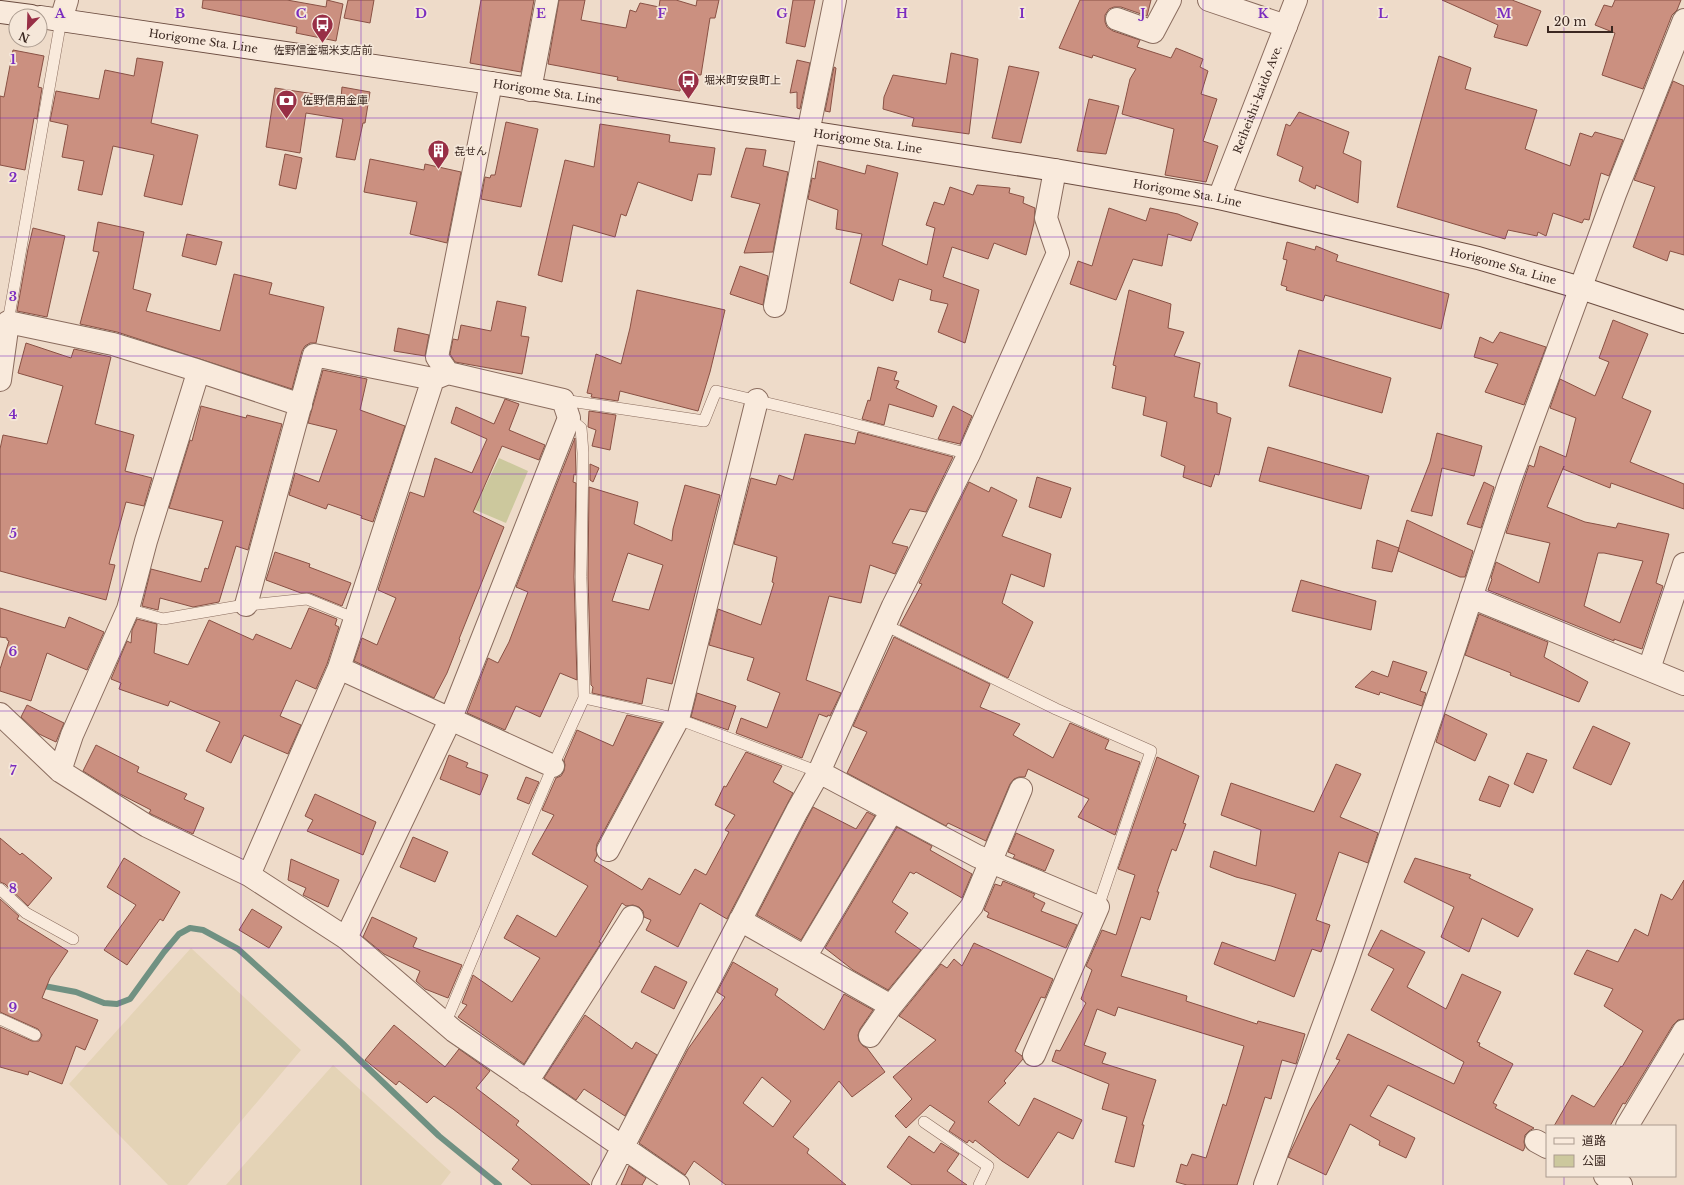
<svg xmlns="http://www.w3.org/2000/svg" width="1684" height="1185" font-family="'Libre Baskerville','Noto Sans JP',serif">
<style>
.farmland{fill:#e4d3b6}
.green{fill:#ccc89d}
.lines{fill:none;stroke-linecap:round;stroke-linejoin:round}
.stream{stroke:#709182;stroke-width:6}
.building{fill:#cb9080;stroke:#895144;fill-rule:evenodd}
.service-casing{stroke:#8a6c5e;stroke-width:12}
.minor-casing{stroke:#8a6c5e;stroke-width:24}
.tertiary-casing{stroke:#8a6c5e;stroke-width:24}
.secondary-casing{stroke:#6c4d41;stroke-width:24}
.service{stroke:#f9eadc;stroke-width:11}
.minor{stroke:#f9eadc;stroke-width:22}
.tertiary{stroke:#f9eadc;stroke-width:22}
.secondary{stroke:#f9eadc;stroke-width:22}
.grid{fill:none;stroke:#7b2cbf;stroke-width:1;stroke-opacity:0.55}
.labels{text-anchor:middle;stroke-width:3.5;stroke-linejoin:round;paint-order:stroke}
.street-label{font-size:11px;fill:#3b2821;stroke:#f5e7d9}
.poi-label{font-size:11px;fill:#3b2821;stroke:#f5e7d9;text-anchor:start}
.grid-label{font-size:13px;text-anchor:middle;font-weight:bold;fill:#7b2cbf;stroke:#f5e7d9;stroke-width:3.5;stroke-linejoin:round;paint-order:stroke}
</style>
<rect width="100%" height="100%" fill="#eedbc9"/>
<path class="farmland" d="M191,948L301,1050L187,1185H168L69,1084Z
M333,1065L451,1172L441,1185H226Z"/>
<path class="green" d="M499,458L528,471L506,523L461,504L468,483L484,489Z"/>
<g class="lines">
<path class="stream" d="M40,983L44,986L76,992L104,1003L117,1004L130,999L164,952L179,934L190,928L203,930L238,949L342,1043L439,1136L499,1185"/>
</g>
<path class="building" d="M203,0H287L326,7L327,0L343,4L336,41L296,33L297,27L202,8Z
M348,0H374L370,23L344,18Z
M481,0H534L521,72L470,63Z
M559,0H585L581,20L626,28L630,10L636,12L640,3L659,7L660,0H676L696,6L697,0H719L715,18H710L701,75L682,73L680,91L617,80L618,77L548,64Z
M793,0H815L805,47L786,43Z
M1080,0H1151L1147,16L1121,7H1114L1109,9L1105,15V22L1107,27L1113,31L1140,40L1137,47L1171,58L1176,48L1203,59L1200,67L1208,71L1201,94L1217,99L1203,141L1218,146L1206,182L1165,175L1174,129L1122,114L1130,79L1136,69L1093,55L1092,58L1059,48Z
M1442,0H1512L1541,11L1527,46L1494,37L1498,25Z
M1615,0H1681L1677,10L1672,15L1643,89L1602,75L1615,33L1595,25L1604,5L1612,7Z
M13,50L44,56L38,87L42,88L37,119L34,118L25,170L0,165V96L4,97Z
M951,53L978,59L969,134L912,126L914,118L883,109L884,97L893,75L946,84Z
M1439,56L1471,68L1465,89L1537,110L1525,149L1570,166L1580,133L1592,137L1595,132L1623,140L1609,176L1601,173L1589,220L1584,219L1582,223L1553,213L1546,236L1538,232L1537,236L1508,230L1505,239L1397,207Z
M137,58L163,62L151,123L198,135L182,205L144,196L154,155L113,146L102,195L78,190L84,161L62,157L68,125L50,121L56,91L99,99L105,70L134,76Z
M797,60L810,63L800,109L797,108V92L790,93Z
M1009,66L1039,72L1021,143L992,138Z
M834,67L836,68L830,112L825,111Z
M1673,81L1684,86V255L1670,251L1667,261L1633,247L1655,187L1634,180Z
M342,87L370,92L365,123H363L355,160L336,157L343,119L306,113L300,153L266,147L275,88L341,98Z
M1089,99L1119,106L1106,154L1077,151Z
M1299,112L1349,132L1343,153L1361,161L1358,203L1316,185L1315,189L1299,181L1303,167L1277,155L1286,124L1290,126Z
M506,122L538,129L521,207L481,199L485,177L490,178L491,175H495Z
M600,124L670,135L669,142L715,148L711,175L698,174L692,201L638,182L626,216L621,214L615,237L573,225L562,282L538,275L565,160L594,167Z
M746,148L766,150L763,166L788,172L773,252L744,253L760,204L731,197Z
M285,154L302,158L296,189L279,185Z
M370,159L424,170L425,164L461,172L447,243L410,234L417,202L364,192Z
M818,161L865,174L867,165L898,173L882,245L927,265L935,228L926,225L934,202L944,205L950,187L973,195L977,185L1010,188L1009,193L1024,197L1023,203L1035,208L1034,223L1026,255L994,243L988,259L952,247L943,277L979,290L965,343L938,332L948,304L930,300L932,290L899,279L893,301L850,283L862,234L836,229L838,210L808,199L812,178L815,179Z
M1109,208L1146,221L1150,208L1178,214L1198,223L1191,241L1168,234L1162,266L1133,259L1116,300L1070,284L1078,261L1092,266Z
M98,222L144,232L133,289L151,294L146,311L220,331L234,274L272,283L269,294L324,307L316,343H310L305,346L302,351L292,389L117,332L80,324L99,252L93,251Z
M33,228L65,236L47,317L17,311L28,249Z
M187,234L222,242L216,265L182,256Z
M1287,242L1315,250L1316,246L1338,255L1336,261L1449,294L1441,329L1325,295L1323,301L1286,290L1287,287L1281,285L1287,260L1283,259Z
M740,266L768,276L763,305L730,294Z
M637,290L725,310L710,372L698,411L620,391L618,401L591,397L592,394L587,393L596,354L621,364L630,328Z
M1129,290L1171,304L1168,328L1184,332L1174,356L1200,363L1194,397L1217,403V413L1231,418L1219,475L1215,474L1211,487L1183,477L1185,466L1161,456L1167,422L1143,415L1146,397L1112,388L1116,366L1113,365Z
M497,301L526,307L521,336L529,337L522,374L455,362L450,354L453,339L458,340L461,325L491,331Z
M1613,320L1648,334L1622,398L1651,411L1630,462L1684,484V509L1611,483L1610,488L1563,469L1564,466L1547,507L1585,522L1616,528L1618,523L1669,534L1656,583L1663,586L1642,649L1614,639V641L1488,590L1492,579L1491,578L1496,562L1539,583L1550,543L1506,533L1529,465L1534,467L1540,446L1566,457L1576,418L1550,408L1560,379L1595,396L1609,362L1599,358ZM1598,553H1604L1643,561L1620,623L1584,606Z
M398,328L429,335L425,356L394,351Z
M1500,332L1546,347L1524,405L1485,392L1498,364L1474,357L1480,337L1493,343Z
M26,343L71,358L74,349L111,357L95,424L134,435L125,471L152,478L144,506L126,502L109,564L115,565L106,600L0,571V449L3,435L47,444L63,386L18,373Z
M1299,350L1391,378L1382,413L1289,386Z
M878,367L897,372L894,380L899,381L896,388L937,406L933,417L889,404L884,425L862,419L868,400L870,401Z
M323,370L367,379L360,410L405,426L373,522L361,518L362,516L328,504L326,509L289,495L295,473L319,482L337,430L308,423Z
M505,399L519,404L509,430L545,445L539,460L502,446L473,512L504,527L459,639L460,640L447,673L434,698L354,661L362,638L377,645L396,598L378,590L410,492L424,497L435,458L472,473L487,439L451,423L456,407L494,424Z
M201,406L246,418L247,415L282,424L248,550L236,546L219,602L193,607L160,598L158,610L142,606L151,569L201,582L205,568L208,569L223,521L169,508L190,440L192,441Z
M953,406L972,416L960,444L938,439Z
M589,411L616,415L610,450L592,446L596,430L588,427Z
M858,432L953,457L926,512L910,509L892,543L908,547L895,574L870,565L861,603L829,596L806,680L841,693L830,716L828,715L827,717L819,714L802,758L736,733L741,718L767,728L780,693L747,680L754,658L709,645L718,609L761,625L774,583L772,582L777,557L734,544L751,478L776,485L779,475L793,480L805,434L855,444Z
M1437,433L1482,446L1474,476L1442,468L1432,516L1411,511L1430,462Z
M575,438L576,475L574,474L573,482L576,483L574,577L577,680L560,673L540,717L516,706L505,730L467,713L488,658L498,663L509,642L528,592L516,587Z
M1268,447L1369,476L1361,509L1259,481Z
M590,464L599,468L593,482L590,480Z
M1037,477L1071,488L1061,518L1029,507Z
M969,482L989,492L991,487L1017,500L1002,536L1051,554L1044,587L1011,574L1002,603L1033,622L1008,678L900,625L922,584L919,583Z
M1484,482L1494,487L1481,528L1467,524Z
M685,485L720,495L672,684L647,678L642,704L592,693L593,687L591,685L588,577L589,487L638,502L634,524L672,541L673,529ZM628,553L663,565L649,610L612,601Z
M1407,520L1473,551L1465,577H1460L1398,551Z
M1377,540L1399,548L1392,572L1372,568Z
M275,552L310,564L309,567L351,583L342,606L310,593H301L266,580Z
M1301,580L1376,601L1371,630L1292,611Z
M0,608L65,628L69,617L104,632L87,670L47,653L31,701L0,691V669L9,641L7,640V638L0,637Z
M309,608L337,619L335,625L339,627L327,664L316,689L296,680L280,716L301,725L288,754L244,735L231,763L206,751L220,722L170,701L168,706L119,689L121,683L111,679L127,641L131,643L132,630L137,619L157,624L154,653L188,665L209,620L253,640L256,634L291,649Z
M1479,614L1548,642L1544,657L1588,682L1579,702L1510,675L1511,673L1465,655Z
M894,637L990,684L980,707L1020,724L1013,735L1053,758L1070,723L1109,740L1105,749L1140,762L1115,835L1078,817L1089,799L1028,769L1025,777H1019L1014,779L1010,784L986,841L948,823L946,826L847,773L867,732L853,726Z
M1393,661L1427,672L1420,691L1426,693L1422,706L1380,692L1379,695L1355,687L1372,671L1388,677Z
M697,693L736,706L728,730L691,717Z
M27,705L64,723L56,742L39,734L21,717Z
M1445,714L1487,734L1475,761L1436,742Z
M627,715L662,723L597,844L596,850L597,855L594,861L642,890L649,878L680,895L695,869L706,875L729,832L725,830L735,815L715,805L724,786L726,787L746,752L782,766L773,782L793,793L727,919L700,903L678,947L646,930L651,920L644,917L643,911L639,907L633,905L626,906L622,903L599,942L601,943L524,1064L458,1017L467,1005L462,1003L473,975L512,1002L540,958L504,938L517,915L556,937L588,886L532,854L554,815L542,810L556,778L561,776L564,771L565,765L564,760L577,730L613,746Z
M1593,726L1630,743L1611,785L1573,768Z
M96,745L139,767L137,772L187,794L184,799L204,808L193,834L153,815L149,813L151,810L118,793L83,771Z
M1527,753L1547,760L1533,793L1514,784Z
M449,755L468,763L466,767L488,775L480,795L440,779Z
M1157,757L1199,776L1183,823L1186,824L1176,851L1172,849L1157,892H1159L1150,920L1141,917L1121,976L1187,996L1186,1001L1257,1024L1258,1021L1305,1034L1296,1064L1282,1060L1271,1099L1265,1097L1237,1185H1187L1176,1182L1181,1164L1187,1166L1192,1154L1206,1158L1223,1104L1226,1106L1244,1046L1118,1007L1115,1016L1097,1009L1084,1045L1106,1053L1102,1063L1156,1080L1142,1125H1144L1134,1167L1115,1162L1127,1117L1102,1109L1109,1084L1052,1061L1056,1050L1060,1051L1086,1003L1081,999L1092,970L1086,966L1102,930L1116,935L1135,875L1118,869Z
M1336,764L1361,774L1340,817L1378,833L1368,863L1339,852L1316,920L1330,925L1321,952L1312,949L1294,997L1214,964L1222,942L1275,961L1296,894L1271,886L1236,877L1210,867L1214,851L1256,866L1261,830L1221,815L1231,783L1314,812Z
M1489,776L1509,785L1500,807L1479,800Z
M526,777L539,782L529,804L517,799Z
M315,794L376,822L363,855L307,831L313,820L305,816Z
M813,807L856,829L867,812L875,816L801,940L757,915Z
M897,827L932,846L930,850L972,874L962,898L916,872L914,874L910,872L892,902L908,913L895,932L921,950L888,990L853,970L825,948Z
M1016,833L1054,850L1045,871L1013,858L1015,855L1008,852Z
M413,837L448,852L435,882L400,867Z
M0,838L20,855L22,853L52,878L28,906L5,884L0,882Z
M124,858L180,892L163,921L160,919L127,965L104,950L136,905L107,887Z
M1415,858L1471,875L1469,878L1533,909L1518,937L1482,918L1469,952L1441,937L1454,907L1404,882Z
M291,859L339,880L328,907L303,895L306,888L288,880Z
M1684,880V1019L1678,1020L1673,1025L1625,1104L1623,1103L1610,1126H1554L1572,1095L1594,1107L1621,1066L1622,1067L1643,1031L1604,1006L1613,989L1574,974L1587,950L1618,962L1635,929L1648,936L1661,894L1672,900Z
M1003,881L1035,894L1033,897L1045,903L1041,911L1077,925L1066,948L987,917L989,913L984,910L995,884L1001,886Z
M0,899L19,916L17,919L68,951L50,978L42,998L98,1020L85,1050L76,1046L62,1084L29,1071L28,1075L0,1067V1027L32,1041H39L42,1035L38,1029L0,1012Z
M252,909L282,927L269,948L239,930Z
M372,917L417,938L413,947L462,965L448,998L425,989L416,981L420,971L384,954L363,937Z
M1381,930L1425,952L1407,987L1446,1009L1462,974L1501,992L1477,1042L1480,1043L1479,1046L1513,1064L1493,1103L1497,1105L1495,1108L1534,1128L1529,1131L1525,1135L1524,1142L1525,1147L1523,1151L1388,1085L1370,1116L1415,1138L1406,1158L1379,1145L1380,1141L1350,1124L1326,1175L1288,1157L1310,1110L1340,1060L1336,1059L1348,1034L1454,1084L1464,1062L1371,1010L1394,969L1368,955Z
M974,943L1053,979L1045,998L1041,997L1015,1051L1022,1056L1023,1059L1004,1081L1006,1083L988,1102L1019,1126L1034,1098L1082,1120L1073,1139L1058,1132L1028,1178L1002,1161L975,1140L973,1143L969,1140L967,1143L949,1131L955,1122L930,1105L906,1128L895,1116L912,1099L893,1077L936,1040L899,1016L941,964L947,968L954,959L962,966Z
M733,962L778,989L775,995L824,1030L844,994L873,1010L860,1029L858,1035L859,1041L863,1046L867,1048L885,1072L852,1097L839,1081L793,1137L809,1149L807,1153L846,1185H726L694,1161L685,1175L639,1143L688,1049L725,997L717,992ZM762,1077L791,1101L773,1127L743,1103Z
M655,966L687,982L674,1009L641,992Z
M585,1015L632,1049L636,1042L657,1055L625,1116L584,1089L576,1100L544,1078Z
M394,1025L445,1067L459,1049L490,1071L476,1088L519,1121L516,1125L590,1185H532L512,1169L519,1160L453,1109L434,1096L427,1103L399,1081L396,1085L365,1060Z
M909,1136L934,1153L941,1143L959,1154L947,1171L967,1185H912L887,1167Z
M629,1166L646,1178L642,1185H621Z"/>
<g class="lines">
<defs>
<path id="service" d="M8,322L61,20
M563,400L704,421L716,391L835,419L969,454
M128,609L163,619L239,606L307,599L356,619
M885,625L1056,709L1151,751L1098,907
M584,698L678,719L819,772
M0,889L26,913L73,939
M0,1019L35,1035
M445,1024L553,766L584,698L581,577L583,453L581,428L569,418
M924,1122L988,1166L979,1185"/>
<path id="minor" d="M1209,0L1286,26
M1117,19L1153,32L1170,0
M61,20L67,0
M530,90L547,0
M775,306L808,133L835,0
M193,369L301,405
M448,373L437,357L491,83
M0,380L8,322L113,344L193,369L197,376L146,541L128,609L72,735L60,771
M1471,597L1684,684
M246,605L314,355L433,379
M339,668L553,766
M1649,669L1684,564
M0,714L60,771L147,826L249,875L346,938L454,1031L678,1185
M819,772L977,856L1098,907L1034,1055
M608,850L678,719L757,400
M249,875L339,668L433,379L448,373L563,400L569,418L451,718L346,938
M740,920L891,1006
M805,957L892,811
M870,1036L891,1006L972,906L1021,789
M527,1082L632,917
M1627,1126L1684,1031
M1536,1141L1547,1147
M1605,1176L1621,1185
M603,1185L797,811L819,772L893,606L969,454L1058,253L1046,218L1055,170
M1265,1185L1345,967L1448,668L1509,483L1615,194L1684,20"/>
<g id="tertiary">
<path id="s1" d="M1219,198L1296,0"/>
</g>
<g id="secondary">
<path d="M0,12L31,16"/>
<path id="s2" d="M40,17L491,83L1055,170L1219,198L1478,258L1581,288L1684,322"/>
</g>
</defs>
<use href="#service" class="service-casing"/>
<use href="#minor" class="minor-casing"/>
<use href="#tertiary" class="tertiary-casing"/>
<use href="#secondary" class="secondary-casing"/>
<use href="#service" class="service"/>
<use href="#minor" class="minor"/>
<use href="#tertiary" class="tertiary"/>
<use href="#secondary" class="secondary"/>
</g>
<path class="grid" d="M120,0V1185M241,0V1185M361,0V1185M481,0V1185M601,0V1185M722,0V1185M842,0V1185M962,0V1185M1083,0V1185M1203,0V1185M1323,0V1185M1443,0V1185M1564,0V1126M0,118H1684M0,237H1684M0,356H1684M0,474H1684M0,592H1684M0,711H1684M0,830H1684M0,948H1684M0,1066H1684M1564,1176V1185"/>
<defs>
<symbol id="bus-pin" viewBox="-11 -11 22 30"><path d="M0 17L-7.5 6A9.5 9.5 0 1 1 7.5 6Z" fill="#982f46" stroke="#f5e7d9"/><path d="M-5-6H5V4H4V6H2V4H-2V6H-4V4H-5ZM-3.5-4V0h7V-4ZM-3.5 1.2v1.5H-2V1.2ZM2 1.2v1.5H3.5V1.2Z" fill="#fff"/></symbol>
<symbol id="bank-pin" viewBox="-11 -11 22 30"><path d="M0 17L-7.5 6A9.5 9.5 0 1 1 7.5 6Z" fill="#982f46" stroke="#f5e7d9"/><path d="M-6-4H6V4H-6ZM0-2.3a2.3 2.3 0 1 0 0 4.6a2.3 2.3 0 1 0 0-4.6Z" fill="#fff"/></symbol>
<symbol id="building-pin" viewBox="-11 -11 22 30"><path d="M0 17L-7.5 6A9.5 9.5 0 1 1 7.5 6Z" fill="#982f46" stroke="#f5e7d9"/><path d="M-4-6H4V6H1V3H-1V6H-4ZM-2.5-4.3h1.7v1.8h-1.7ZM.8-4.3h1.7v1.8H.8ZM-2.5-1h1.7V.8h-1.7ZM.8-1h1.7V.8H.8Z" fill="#fff"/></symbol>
</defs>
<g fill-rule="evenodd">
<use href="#bus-pin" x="310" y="12" width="25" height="34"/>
<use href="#bus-pin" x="676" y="68" width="25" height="34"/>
<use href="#bank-pin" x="274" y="88" width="25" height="34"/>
<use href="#building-pin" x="426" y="138" width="25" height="34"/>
</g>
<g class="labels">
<g class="street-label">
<text dy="4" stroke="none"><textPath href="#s2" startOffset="165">Horigome Sta. Line</textPath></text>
<text dy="4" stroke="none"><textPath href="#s2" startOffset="513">Horigome Sta. Line</textPath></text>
<text dy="4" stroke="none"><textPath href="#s1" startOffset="106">Reiheishi-kaido Ave.</textPath></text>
<text dy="4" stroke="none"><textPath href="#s2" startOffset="837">Horigome Sta. Line</textPath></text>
<text dy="4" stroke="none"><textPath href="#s2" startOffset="1161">Horigome Sta. Line</textPath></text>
<text dy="4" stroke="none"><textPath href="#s2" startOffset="1485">Horigome Sta. Line</textPath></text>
</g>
<g class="poi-label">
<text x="323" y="54" text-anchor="middle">佐野信金堀米支店前</text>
<text x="704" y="84">堀米町安良町上</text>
<text x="302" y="104">佐野信用金庫</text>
<text x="454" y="155">㐂せん</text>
</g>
</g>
<g class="grid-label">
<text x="60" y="18">A</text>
<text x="180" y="18">B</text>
<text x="301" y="18">C</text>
<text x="421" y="18">D</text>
<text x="541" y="18">E</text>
<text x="662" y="18">F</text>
<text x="782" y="18">G</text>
<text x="902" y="18">H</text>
<text x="1022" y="18">I</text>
<text x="1143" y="18">J</text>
<text x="1263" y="18">K</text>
<text x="1383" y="18">L</text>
<text x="1504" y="18">M</text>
<text x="13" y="64">1</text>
<text x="13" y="182">2</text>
<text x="13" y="301">3</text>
<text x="13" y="419">4</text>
<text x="13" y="538">5</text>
<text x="13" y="656">6</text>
<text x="13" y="775">7</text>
<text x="13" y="893">8</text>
<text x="13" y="1012">9</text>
</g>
<rect x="1546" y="1125" width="130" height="52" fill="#f5e7d9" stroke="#ab9b8f"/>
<rect x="1554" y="1138" width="20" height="6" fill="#f9eadc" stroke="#ab9b8f"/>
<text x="1582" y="1145" font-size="12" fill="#3b2821">道路</text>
<rect x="1554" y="1155" width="20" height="12" fill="#ccc89d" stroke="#ab9b8f"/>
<text x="1582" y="1165" font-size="12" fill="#3b2821">公園</text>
<g transform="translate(28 28) rotate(203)"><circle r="19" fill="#f5e7d9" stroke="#ab9b8f"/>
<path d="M0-3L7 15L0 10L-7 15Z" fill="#982f46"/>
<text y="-6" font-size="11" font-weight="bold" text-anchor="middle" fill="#3b2821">N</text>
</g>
<path d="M1548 26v6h64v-6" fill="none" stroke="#3b2821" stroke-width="2"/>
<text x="1554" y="26" font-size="12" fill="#3b2821" stroke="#f5e7d9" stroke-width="3" paint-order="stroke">20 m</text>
</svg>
